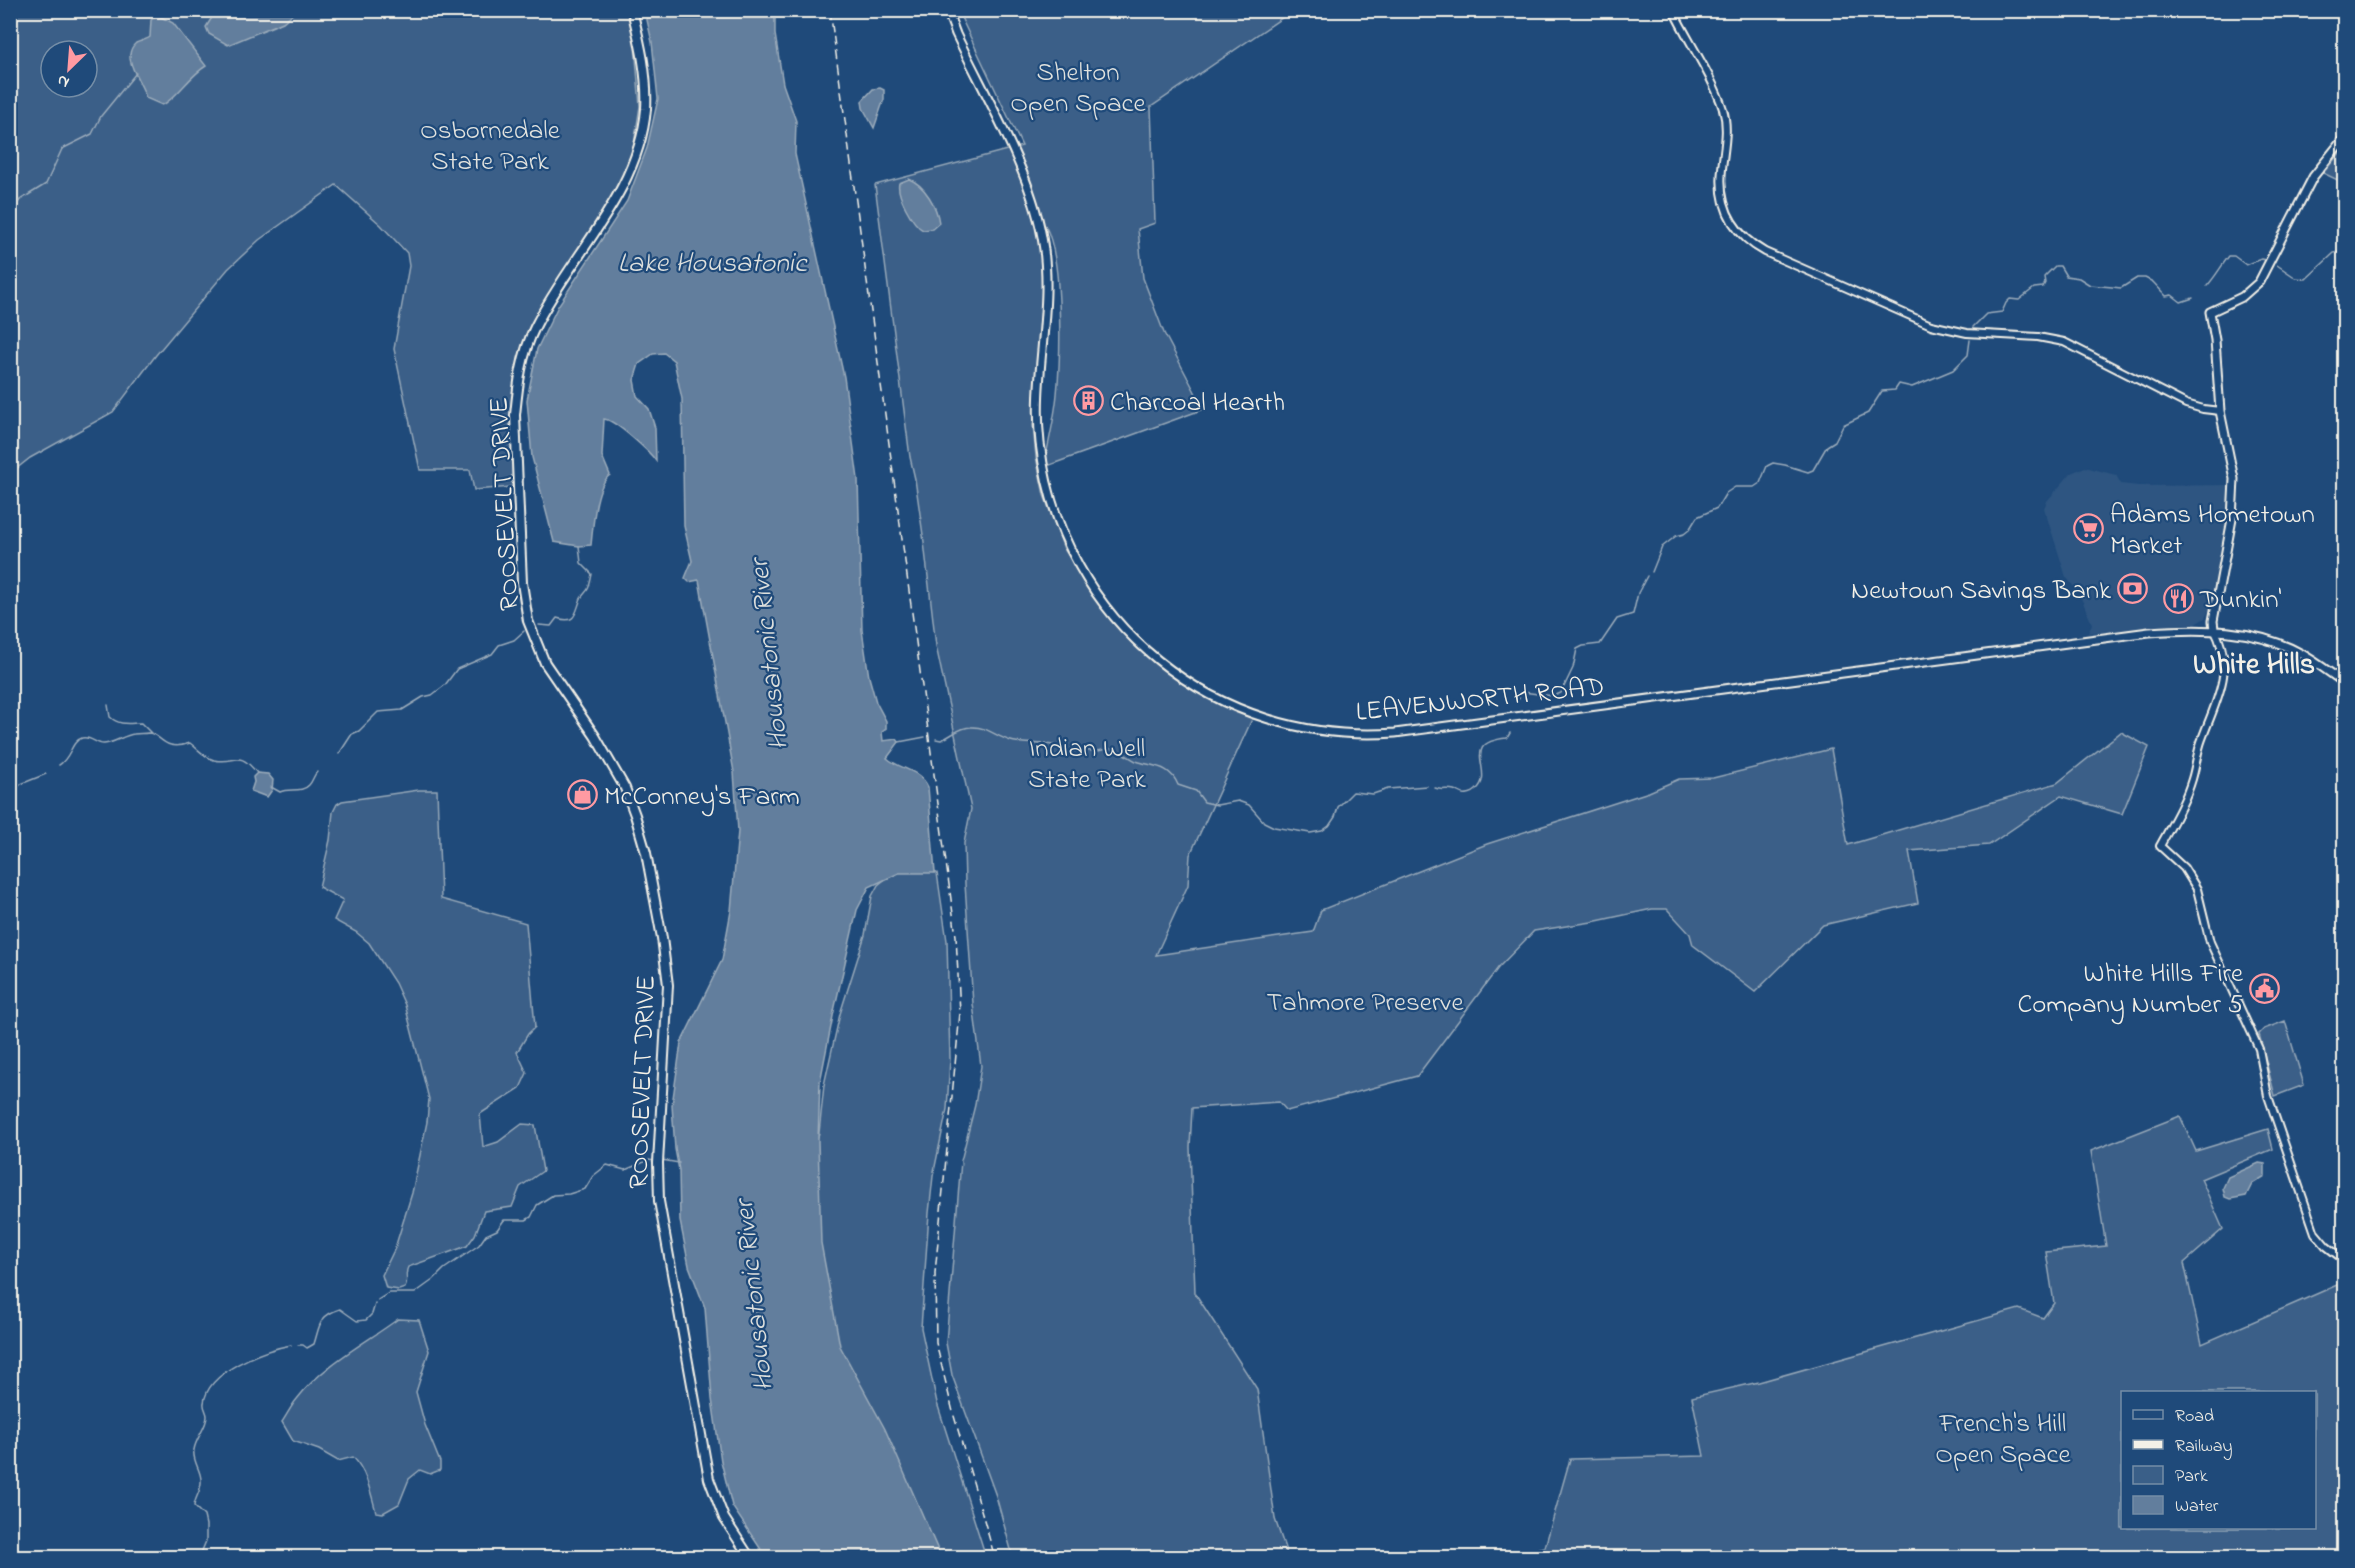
<svg xmlns="http://www.w3.org/2000/svg" width="2355" height="1568" font-family="'Indie Flower',sans-serif">
<style>
.built{fill:#2d5581}
.green{fill:#3a5f88;stroke:#97a8b8;stroke-width:1.5;fill-rule:evenodd}
.water{fill:#627e9d;stroke:#9cacbb;stroke-width:1.5}
.lines{fill:none;stroke-linecap:round;stroke-linejoin:round}
.stream{stroke:#9cacbb;stroke-width:1.5}
.tertiary-casing{stroke:#f4f1e8;stroke-width:10}
.secondary-casing{stroke:#f4f1e8;stroke-width:11}
.primary-casing{stroke:#f4f1e8;stroke-width:12}
.tertiary{stroke:#1f4a7a;stroke-width:6}
.secondary{stroke:#1f4a7a;stroke-width:7}
.primary{stroke:#1f4a7a;stroke-width:8}
.rail{stroke:#f4f1e8;stroke-width:1.5;stroke-dasharray:9 4.5;stroke-linecap:butt}
.labels{text-anchor:middle;stroke-width:4.5;stroke-linejoin:round;paint-order:stroke}
.park-label{font-size:27px;fill:#e1e2de;stroke:#1f4a7a}
.poi-label{font-size:27px;fill:#f4f1e8;stroke:#1f4a7a;text-anchor:start}
.street-label{font-size:27px;fill:#f4f1e8;stroke:#1f4a7a}
.water-label{font-size:28px;font-style:italic;fill:#dee0dd;stroke:#1f4a7a}
.quarter-label{font-size:30px;font-weight:bold;fill:#f4f1e8;stroke:#1f4a7a}
</style>
<rect width="100%" height="100%" fill="#1f4a7a"/>
<filter id="ink" filterUnits="userSpaceOnUse"><feTurbulence type="fractalNoise" baseFrequency=".0167" numOctaves="2"/><feDisplacementMap in="SourceGraphic" scale="12" xChannelSelector="R" yChannelSelector="G"/><feConvolveMatrix kernelMatrix="1 2 1 2 8 2 1 2 1" color-interpolation-filters="sRGB"/></filter>
<g filter="url(#ink)">
<path class="built" d="M2085,467L2116,475L2121,484L2138,486L2229,485V504L2215,598L2205,618L2195,624L2088,633L2092,624L2079,593L2066,577L2044,508L2047,501L2071,473Z"/>
<path class="green" d="M11,11H627L634,34L640,106L633,150L622,181L523,351L516,372L512,487L474,490L470,470H420L394,349L409,266L407,253L381,225L336,185L259,240L228,269L156,355L113,412L30,458L11,473ZM51,51H87V87H51Z
M958,11H1292L1151,107L1155,223L1138,229L1143,278L1164,333L1204,409L1044,467C1048,443 1055,418 1057,394C1061,354 1063,258 1045,225L1048,244L1043,367L1033,425L1036,457L1044,495L1064,549L1098,601L1138,649L1192,688L1253,717L1190,855L1188,885L1156,955L1313,932L1321,910L1487,844L1649,792L1679,779L1713,778L1831,749L1848,845L2057,783L2121,732L2149,747L2122,814L2061,796L1989,845L1909,851L1918,903L1823,925L1755,992L1693,945L1690,934L1667,909H1652L1592,922L1534,931L1498,968L1417,1076L1287,1111L1279,1102L1192,1108L1190,1147L1195,1293L1257,1389L1275,1519L1288,1557H1013L996,1496L952,1375L946,1343L961,1161L975,1105L981,1066L973,1004L965,884L964,843L971,809L936,646L924,542L915,479L910,457L875,185L1022,146Z
M2344,148V183L2323,173Z
M419,790H437L441,899L526,923L535,1027L528,1034L517,1052L527,1073L520,1088L480,1114L483,1147L498,1142L522,1124L535,1125L543,1171L520,1187L512,1207L484,1211L475,1235L467,1246L408,1267C404,1274 409,1280 405,1288L399,1290L386,1288L382,1275L395,1248L412,1193L427,1122L429,1099L405,1005L395,983L369,943L356,932L334,920L343,900L319,887L330,840L333,812L337,804L342,801Z
M924,869L937,873L947,941L950,1059L947,1109L933,1176L929,1213L921,1328L937,1403L986,1557H928L825,1330L815,1145L819,1133L824,1085L840,1014L865,935L872,896L878,885L888,877L905,870Z
M2285,1021L2304,1085L2275,1096L2259,1034L2264,1029Z
M2180,1116L2196,1151L2268,1129L2273,1149L2201,1179L2223,1229L2184,1263L2202,1344L2344,1282V1554L2308,1558L1500,1557L1545,1547L1570,1459L1704,1456L1692,1397L1759,1382L2019,1309L2043,1318L2054,1303L2046,1252L2106,1246L2091,1151ZM2314,1392V1528H2122V1392Z
M398,1319L419,1320L429,1351L416,1392L425,1425L440,1462V1470L430,1474L420,1470L409,1479L399,1504L383,1513L376,1512C371,1493 366,1470 353,1457L338,1461L319,1450L293,1441L282,1422C287,1415 291,1406 297,1399C324,1364 364,1344 398,1319Z"/>
<path class="water" d="M216,11V10L296,11L283,22L228,45L209,34L206,27Z
M645,11H775V34L783,84L796,121L795,154L844,377L858,479L862,630L869,677L876,702L886,721V729L882,732L883,741L897,739L899,742L887,758C900,770 920,769 928,787L935,873H899L869,887L857,910L834,1011L820,1082L818,1141L821,1243L840,1346L885,1429L941,1557H766L732,1506L721,1461L712,1399L705,1308L689,1266L680,1221L679,1170L675,1149L672,1105L681,1043L722,960L731,911L738,831L734,772L699,580L689,582L685,578L692,561L684,526L682,399L674,361L664,353L653,354L639,364L634,380L637,396L649,409L655,428L656,461C649,451 615,420 604,419L602,456L610,475C595,486 593,527 591,545L579,546L554,542L532,457L527,400L537,349L558,306L627,201L647,148L658,99L652,42Z
M157,15L173,23L206,66C189,76 175,100 162,105L146,98C143,83 119,57 136,43C140,41 146,40 150,37L151,20Z
M880,88L884,90V99L874,128L863,108L862,101L873,89Z
M909,179C925,185 937,207 939,223L932,229L923,230C913,225 896,194 899,183Z
M257,773L268,774L273,780L272,790L267,797L251,791L254,782L253,777Z
M2259,1163L2265,1164V1176L2252,1184L2246,1196L2230,1199L2225,1197L2223,1188L2228,1177Z"/>
<g class="lines">
<path class="stream" d="M10,218L13,210L20,200L46,184L62,149L92,134L101,116L136,73
M2277,265L2296,278L2306,279L2334,253L2344,251
M2207,286C2216,276 2221,266 2229,256H2234L2246,265L2261,259L2266,260
M1973,327L1986,314L2002,312L2006,303L2010,299L2019,300L2034,288L2043,287L2045,283L2044,277L2055,266H2060L2066,276L2079,278L2090,285L2112,287L2121,288L2137,278H2145L2153,282L2166,296L2172,295L2181,302L2193,298
M1652,572L1662,547L1676,536L1684,534L1689,530L1697,517L1717,508L1726,493L1735,487H1754L1760,483L1767,466L1773,463L1785,465L1808,472L1813,470L1827,446L1835,441L1843,425L1868,413L1882,391L1895,390L1899,384L1912,387L1953,370L1968,355L1970,340
M539,625L551,626L557,618C575,624 575,615 580,601C581,596 586,593 588,589C590,585 591,579 592,574L581,563L579,546
M1519,699V693L1523,692L1553,696L1561,693L1573,668L1577,649L1583,646L1600,644L1617,619L1633,614L1638,593L1647,576
M108,705L110,717C120,726 129,723 141,723L151,733
M936,739L941,740C952,736 959,727 971,727C987,726 996,737 1011,741C1025,745 1038,742 1053,745C1058,746 1064,751 1070,753C1081,747 1086,752 1097,751C1101,751 1106,748 1111,749C1120,750 1128,757 1136,761C1154,767 1170,765 1178,785L1196,791L1204,802L1217,805L1238,801L1249,805L1264,822L1274,827L1310,833L1322,831L1329,826L1335,817L1338,807L1353,792L1373,794L1388,789L1427,786
M899,742L925,737
M339,754L352,734L359,731L378,712L402,710L423,697L432,695L445,685L457,669L492,654L499,645L514,640L524,631
M59,765C71,758 71,741 82,738C91,736 97,745 104,744C115,743 124,735 134,734C139,733 144,734 148,733C161,733 163,753 190,743C198,749 204,757 214,760C237,765 237,748 257,773
M271,787L280,792C289,788 302,793 309,785C313,781 313,776 317,772
M1435,788C1442,791 1447,788 1454,790C1457,791 1460,793 1463,794C1467,795 1473,793 1476,790C1497,772 1457,743 1507,738L1510,733
M10,794L21,784L46,774
M662,1160L679,1163
M378,1300L389,1293H415L433,1280L444,1269L479,1245L486,1235L497,1230L504,1220H526L531,1217L537,1205L553,1195L569,1194L585,1189L593,1176L607,1165L625,1170L649,1160L654,1161
M298,1345H303L307,1348L314,1344C320,1326 318,1316 340,1309L357,1321L366,1320L372,1314L375,1304
M199,1558L206,1541V1525L204,1516L194,1506C195,1497 202,1490 201,1480C201,1470 192,1461 194,1450C195,1439 207,1427 207,1416C207,1412 203,1407 204,1403C207,1371 264,1350 291,1345"/>
<defs>
<path id="tertiary" d="M1673,10C1689,43 1712,75 1723,109C1729,129 1724,148 1722,169C1718,206 1733,234 1765,252L1931,325L1967,333L2038,337L2064,342L2186,404L2203,409L2220,411
M2214,629C2236,670 2216,700 2202,739C2197,752 2196,766 2192,779C2185,803 2172,824 2160,846L2184,868L2197,889L2210,942L2259,1049L2268,1096L2315,1233L2326,1246L2344,1260"/>
<path id="secondary" d="M947,10L956,34C985,95 1030,170 1042,237C1055,305 1032,375 1040,443C1061,623 1216,746 1395,733L2149,632C2201,628 2255,628 2302,654C2317,663 2331,673 2344,683
M2214,629L2213,621L2232,519L2234,479L2220,411L2215,340L2210,312L2242,297L2259,282L2313,177L2344,138"/>
<path id="primary" d="M632,10C640,43 648,76 646,109C639,193 570,256 535,327C521,355 518,385 515,415L522,583L528,621L545,663L595,736L625,788L635,815L646,853L662,938L668,985L658,1163L659,1201L709,1479L724,1518L750,1558"/>
</defs>
<use href="#tertiary" class="tertiary-casing"/>
<use href="#secondary" class="secondary-casing"/>
<use href="#primary" class="primary-casing"/>
<use href="#tertiary" class="tertiary"/>
<use href="#secondary" class="secondary"/>
<use href="#primary" class="primary"/>
<path class="rail" d="M830,10L956,936L960,1013L935,1273L936,1343L954,1416L995,1558"/>
</g>
</g>
<defs>
<symbol id="building-ring" viewBox="-11 -11 22 22"><circle r="9.5" fill="#1f4a7a" stroke="#ff9aa2" stroke-width="1.5"/><path d="M-4-6H4V6H1V3H-1V6H-4ZM-2.5-4.3h1.7v1.8h-1.7ZM.8-4.3h1.7v1.8H.8ZM-2.5-1h1.7V.8h-1.7ZM.8-1h1.7V.8H.8Z" fill="#ff9aa2"/></symbol>
<symbol id="supermarket-ring" viewBox="-11 -11 22 22"><circle r="9.5" fill="#1f4a7a" stroke="#ff9aa2" stroke-width="1.5"/><path d="M-6-5.5h2.5l.6 2H6L4.5 2H-2.5L-4.4-4H-6ZM-1.5 3.2a1.3 1.3 0 1 0 .1 0ZM3 3.2a1.3 1.3 0 1 0 .1 0Z" fill="#ff9aa2"/></symbol>
<symbol id="bank-ring" viewBox="-11 -11 22 22"><circle r="9.5" fill="#1f4a7a" stroke="#ff9aa2" stroke-width="1.5"/><path d="M-6-4H6V4H-6ZM0-2.3a2.3 2.3 0 1 0 0 4.6a2.3 2.3 0 1 0 0-4.6Z" fill="#ff9aa2"/></symbol>
<symbol id="restaurant-ring" viewBox="-11 -11 22 22"><circle r="9.5" fill="#1f4a7a" stroke="#ff9aa2" stroke-width="1.5"/><path d="M-5-6h1v4h1v-4h1v4h1v-4h1v5L-1.5 .5V6h-2V.5L-5-1ZM5-6V6H3V1.5H1.5Q1.5-4 5-6Z" fill="#ff9aa2"/></symbol>
<symbol id="shop-ring" viewBox="-11 -11 22 22"><circle r="9.5" fill="#1f4a7a" stroke="#ff9aa2" stroke-width="1.5"/><path d="M-5-2.5h2.3a2.7 3.5 0 0 1 5.4 0H5L5.5 6h-11ZM-1.5-2.5h3a1.5 2.3 0 0 0-3 0Z" fill="#ff9aa2"/></symbol>
<symbol id="civic-ring" viewBox="-11 -11 22 22"><circle r="9.5" fill="#1f4a7a" stroke="#ff9aa2" stroke-width="1.5"/><path d="M-.6-6.5H3V-4.5H.6V-3L4-1V1h2V6H-6V1h2V-1L-.6-3ZM-1.2 2.5V6h2.4V2.5Z" fill="#ff9aa2"/></symbol>
</defs>
<g fill-rule="evenodd">
<use href="#building-ring" x="1072" y="384" width="33" height="33"/>
<use href="#supermarket-ring" x="2072" y="512" width="33" height="33"/>
<use href="#bank-ring" x="2116" y="572" width="33" height="33"/>
<use href="#restaurant-ring" x="2162" y="582" width="33" height="33"/>
<use href="#shop-ring" x="566" y="778" width="33" height="33"/>
<use href="#civic-ring" x="2248" y="972" width="33" height="33"/>
</g>
<g class="labels">
<g class="park-label">
<text x="1078" y="80">Shelton<tspan x="1078" dy="31">Open Space</tspan></text>
<text x="490" y="138">Osbornedale<tspan x="490" dy="31">State Park</tspan></text>
<text x="1087" y="756">Indian Well<tspan x="1087" dy="31">State Park</tspan></text>
<text x="1365" y="1010">Tahmore Preserve</text>
<text x="2003" y="1431">French's Hill<tspan x="2003" dy="31">Open Space</tspan></text>
</g>
<g class="poi-label">
<text x="1110" y="410">Charcoal Hearth</text>
<text x="2110" y="522">Adams Hometown<tspan x="2110" dy="31">Market</tspan></text>
<text x="2111" y="598" text-anchor="end">Newtown Savings Bank</text>
<text x="2200" y="607">Dunkin'</text>
<text x="604" y="804">McConney's Farm</text>
<text x="2243" y="981" text-anchor="end">White Hills Fire<tspan x="2243" dy="31">Company Number 5</tspan></text>
</g>
<g class="street-label">
<text transform="translate(503 504) rotate(-93)" y="9">ROOSEVELT DRIVE</text>
<text transform="translate(1480 698) rotate(-6)" y="9">LEAVENWORTH ROAD</text>
<text transform="translate(641 1082) rotate(-88)" y="9">ROOSEVELT DRIVE</text>
</g>
<g class="water-label">
<text x="712" y="271">Lake Housatonic</text>
<text transform="translate(767 655) rotate(-96)" y="10">Housatonic River</text>
<text transform="translate(752 1296) rotate(-96)" y="10">Housatonic River</text>
</g>
<g class="quarter-label">
<text x="2254" y="673">White Hills</text>
</g>
</g>
<rect width="2355" height="1568" fill="none" stroke="#1f4a7a" stroke-width="36"/>
<rect x="18" y="18" width="2319" height="1532" fill="none" stroke="#f4f1e8" stroke-width="2" filter="url(#ink)"/>
<rect x="2121" y="1391" width="195" height="138" fill="#1f4a7a" stroke="#748da6" stroke-width="1.5"/>
<rect x="2133" y="1410" width="30" height="9" fill="#1f4a7a" stroke="#748da6" stroke-width="1.5"/>
<text x="2175" y="1421" font-size="18" fill="#f4f1e8">Road</text>
<rect x="2133" y="1440" width="30" height="9" fill="#f4f1e8" stroke="#748da6" stroke-width="1.5"/>
<text x="2175" y="1451" font-size="18" fill="#f4f1e8">Railway</text>
<rect x="2133" y="1466" width="30" height="18" fill="#3a5f88" stroke="#748da6" stroke-width="1.5"/>
<text x="2175" y="1481" font-size="18" fill="#f4f1e8">Park</text>
<rect x="2133" y="1496" width="30" height="18" fill="#627e9d" stroke="#748da6" stroke-width="1.5"/>
<text x="2175" y="1511" font-size="18" fill="#f4f1e8">Water</text>
<g transform="translate(69 69) rotate(205)"><circle r="28" fill="#1f4a7a" stroke="#748da6" stroke-width="1.5"/>
<path d="M0-4.5L10 22L0 15L-10 22Z" fill="#ff9aa2"/>
<text y="-9" font-size="16" font-weight="bold" text-anchor="middle" fill="#f4f1e8">N</text>
</g>
</svg>
